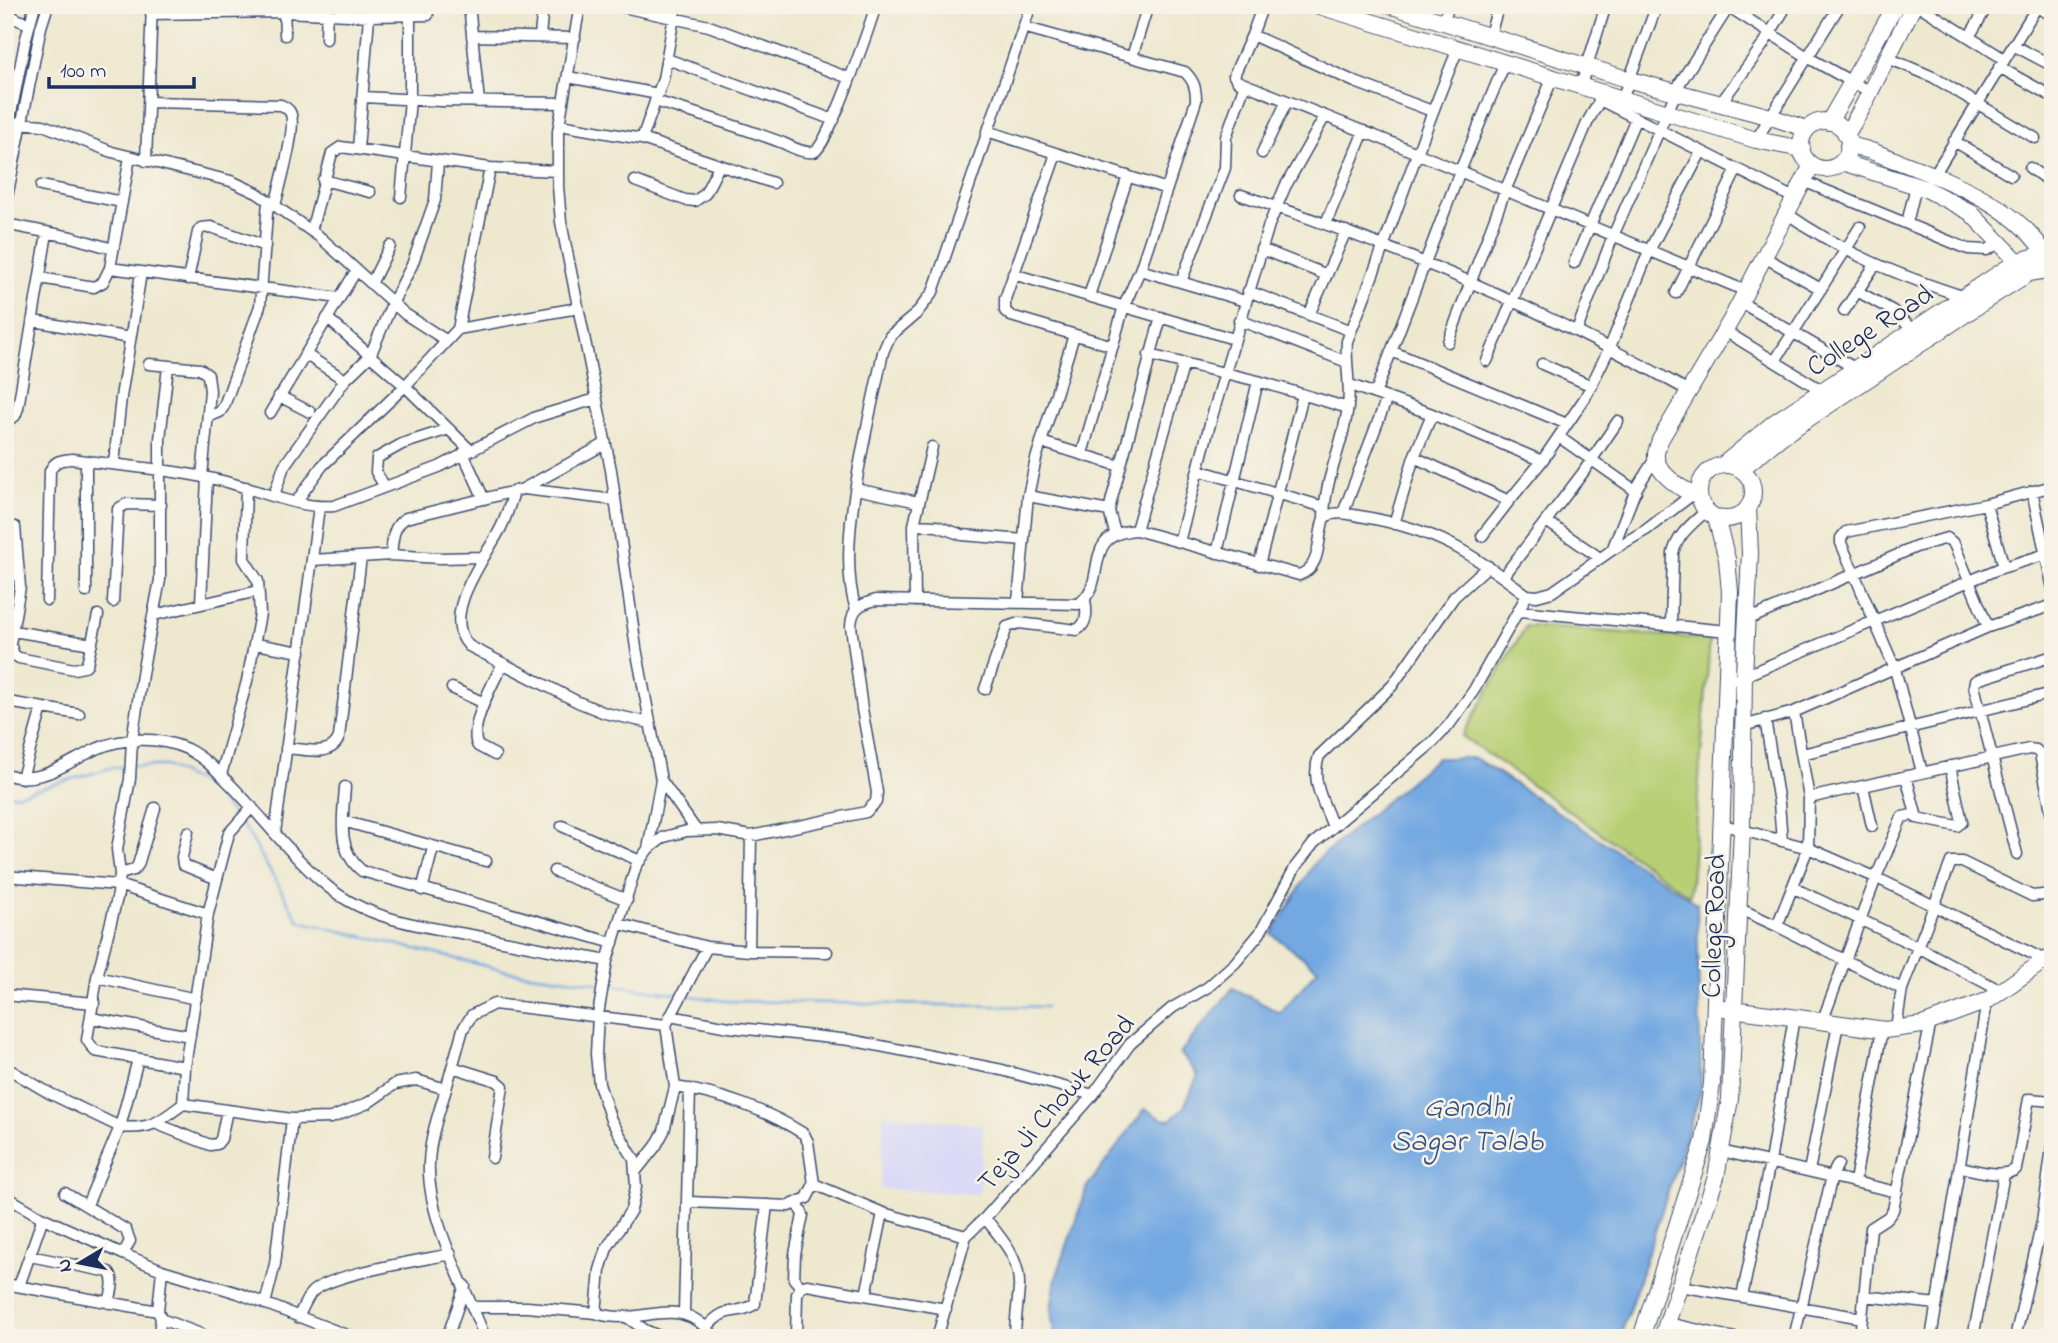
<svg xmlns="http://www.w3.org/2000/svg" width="2058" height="1343" font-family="'Indie Flower',sans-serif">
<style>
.built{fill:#d7d7f8}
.green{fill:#b7ce72;stroke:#697e68;stroke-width:2}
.water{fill:#73a8e1;stroke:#476ca0;stroke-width:2}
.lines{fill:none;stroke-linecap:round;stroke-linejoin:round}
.stream{stroke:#73a8e1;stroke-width:2.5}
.street-casing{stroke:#3b4b6f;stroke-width:13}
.secondary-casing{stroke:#3b4b6f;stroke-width:18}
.street{stroke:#fff;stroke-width:10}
.secondary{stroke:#fff;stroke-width:16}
.labels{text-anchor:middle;stroke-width:5;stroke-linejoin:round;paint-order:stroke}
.street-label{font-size:28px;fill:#1b2f5e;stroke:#f7f3e8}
.water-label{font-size:30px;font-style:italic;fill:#355385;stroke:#f7f3e8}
</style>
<rect width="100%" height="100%" fill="#f7f3e8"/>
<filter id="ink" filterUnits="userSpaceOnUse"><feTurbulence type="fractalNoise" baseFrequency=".0143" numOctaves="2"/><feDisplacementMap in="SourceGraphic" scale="14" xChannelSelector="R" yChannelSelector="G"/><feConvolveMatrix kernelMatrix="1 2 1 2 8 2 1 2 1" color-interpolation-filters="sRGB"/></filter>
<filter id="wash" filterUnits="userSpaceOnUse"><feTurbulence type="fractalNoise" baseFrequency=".00686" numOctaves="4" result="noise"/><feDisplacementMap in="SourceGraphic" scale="28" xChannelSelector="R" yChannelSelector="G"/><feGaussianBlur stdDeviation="1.57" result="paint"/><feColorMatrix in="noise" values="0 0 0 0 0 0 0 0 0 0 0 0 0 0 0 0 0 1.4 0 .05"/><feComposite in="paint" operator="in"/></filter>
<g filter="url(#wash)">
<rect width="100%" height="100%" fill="#eee8cf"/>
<path class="built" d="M883,1115L984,1125L979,1194L880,1189Z"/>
<path class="green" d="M1526,626L1710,639L1690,896L1462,736Z"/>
<path class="water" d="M1437,758H1475L1697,903L1701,1091L1620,1338H1054L1051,1308L1056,1278L1087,1187L1145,1109L1162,1119L1171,1120L1184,1107L1198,1075L1180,1053L1233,988L1280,1013L1318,969L1272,934L1315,862Z"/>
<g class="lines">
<path class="stream" d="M133,766H166L210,788L236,819
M5,794L16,795L114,767H127
M241,824L248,833L299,921L507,971L599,983
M606,984L679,994
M685,995L725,1001L1046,1007"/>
</g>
</g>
<g filter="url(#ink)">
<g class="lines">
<defs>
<path id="street" d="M7,5C8,18 19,20 29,24
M469,5L479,102
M580,5L558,131V186L561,222L611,470L636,648L661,780L648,849
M614,5L709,26L849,78
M788,5L794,7L805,5
M1263,5L1252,35L1235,73L1234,76L1237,81L1395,144L1746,291
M1726,5L1809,58L1870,92
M1918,5L2004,59
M284,6L285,35
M2037,7L2053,16
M151,14L285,12L370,16L428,15
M1443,22L1449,5
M1023,27L1185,72C1194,81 1196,88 1196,101L1140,270L1124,306L1082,454
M1252,35L1355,82L1432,111
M472,36L575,38
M540,36L543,5
M1489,37L1499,5
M1969,37L1988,5
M326,39L327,5
M2013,45L2053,66
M1132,57L1148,5
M1888,58L1933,77L2035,138
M667,59L834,120
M1999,67L2053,97
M568,77L658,94
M1581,85L1606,5
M363,97L441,101L563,103
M1598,97L1600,100L1794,198
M1622,99L1657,5
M655,101C698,114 741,127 783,143C792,147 804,154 814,152C827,149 870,25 876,5
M148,102L281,105C285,107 288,108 290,112C298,125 279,188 275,206
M1720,104L1763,45L1787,5
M5,122L43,125L112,152L231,181L257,193L321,238L405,314L447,341
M560,125L642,139L773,183
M987,131L1167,189
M642,139L663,79L676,5
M1756,140L1840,5
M1954,141L2011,175
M5,144L25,42L35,5
M358,149L370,5
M1262,153L1287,101
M1056,154L1005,299V311L1011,316L1113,346
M146,161L152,5
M2030,168L2053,184
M1934,175L2038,5
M323,180L370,192
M635,181L685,200L695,201L705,194L719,166
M1803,181L1968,249L1987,250L1999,243
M41,186L122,202
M1241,195C1398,246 1545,310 1689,391
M401,197L410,100V16
M5,207L41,27L48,5
M1786,213C1845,254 1897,275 1965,297
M1326,223L1364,131
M1907,223L1916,186
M5,224L71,237L113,249
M311,231L332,153L341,147L490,168L558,171
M1261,249L1327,275
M1764,257L1821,289
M1574,263L1636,118
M110,268L339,298
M1140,270L1245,301
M1013,274L1234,339
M40,278L94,287L103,282L110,268L130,157
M188,279L198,232L201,228L211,227L265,246
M1181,282L1225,168L1226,137L1245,84
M371,284L390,246
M1248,291L1351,331
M1857,291L1893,311L1914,331
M1676,293L1737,169
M1089,296L1128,176
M1740,302L1858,370
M1844,311L1875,265
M1309,315L1346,231
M327,318L405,386L470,450
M1239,320L1347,362
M34,321L130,338
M458,329L578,308
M1577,330L1613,236L1680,83L1730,5
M1725,331L1823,391
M1448,342L1505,191L1553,77
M1391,351L1567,424
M305,354L345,380
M1149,355L1258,381L1348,408
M1487,361L1588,121L1600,100
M1775,361L1860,227
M149,364L200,369L208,375L210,391L202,477
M1542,364L1592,386
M168,366L160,439V580L143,668L132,740L130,779L117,849L120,874L118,894L97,977L87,1040L95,1051L185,1067L183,1104L292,1119L275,1264L265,1304
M1350,385L1432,414L1542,461
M1375,394L1460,171L1505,63
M279,396L310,412
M270,413L356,271
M208,417L220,412L224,406L260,306L268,201
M5,422L15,416L18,408L47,233
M1559,437L1636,491
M1041,442L1120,466
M463,453L484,499
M1414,457L1509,501L1542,461L1585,398L1610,347L1649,251L1701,152
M86,461V592
M114,464L121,397L141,273
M1198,470L1324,507
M385,487L376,472L377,458L402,444L449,429
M524,489L615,500
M856,489L918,502
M2032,491L2053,589
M514,492C509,506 506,520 498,533C483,561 440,616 469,646L578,702L605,713L650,723
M274,495L284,466L345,380L370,356L392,304L412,265L435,200L438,162
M1028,496L1109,511
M296,502L322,466L405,386L458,329L490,168
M1986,504L2004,567
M1343,513L1387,398
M1324,518C1324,479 1344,444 1348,406C1351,384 1345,363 1347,341C1387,244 1417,145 1458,49
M1546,521L1600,558
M1394,524L1414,457L1432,414
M914,525L937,526L962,535L1024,540
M15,527L20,587L10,644L14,655L19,658L74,669L84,667L87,664L98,615
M1136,530L1184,363
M1115,533L1109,511L1112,498L1161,317
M1482,536L1509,501
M1179,542L1211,420L1269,225L1285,187L1325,116
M1612,550L1636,489L1656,457
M1217,553L1258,381
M391,555C393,540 392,526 406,518L523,489L605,444
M313,560L391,555L440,558L483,557
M1259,565L1303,395
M1503,577L1582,474L1618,421
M47,600L50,471C55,460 61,460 72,459C121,466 170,469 218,480C256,488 295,509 334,506L439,467L536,417L596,399
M915,601L914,525L932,447
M113,602L118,509L126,504L161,505
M1018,602L1028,496L1036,459L1074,335
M201,603L207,478
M856,609C834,546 870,419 883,352L890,336L916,314L933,292L1031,5
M1520,611L1728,631
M154,615L258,591
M1747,620L1916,547L1947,538L1954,544L1988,627
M1671,625L1673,553C1678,534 1692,524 1706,511
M13,631L92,644
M256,644L300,652
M1725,684L1998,569L2053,552
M452,688L484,703
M985,689L1007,627L1019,623L1077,630C1088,623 1087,612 1085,600
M5,704L14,703L79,714
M1765,719L1779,803L1782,841
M1743,726L1794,712L1988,627L2053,605
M286,748C305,749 332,758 339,737L361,557
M1802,754L2053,693
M495,755L478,746C467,729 494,681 503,663
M1922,772L1895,669L1841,543V538L1846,532L1986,504L2053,486
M5,774C39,786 65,764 94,750C122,737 158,736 187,749C203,757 216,770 228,782C262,816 290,855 327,886C370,922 429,927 482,937C524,945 565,953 607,961
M221,775L247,681L260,614L258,581L244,559L246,487
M1906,776L1917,818L1957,826L1962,822L1950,766
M22,778L42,708
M661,780L696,830
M1863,786L1872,826
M345,787C343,818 336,850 362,871L613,943
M1809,798L2029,749L2036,750L2040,754L2053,821
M343,821L486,861
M1720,824L1808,848L1877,878L2045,960
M562,826L640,861
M1333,827L1432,743L1449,725L1474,690L1527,595
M188,832L182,857L183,865L217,879
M275,833L319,507
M2017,854L1974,686L1975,681L1980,679L2053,656
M554,871L627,900
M120,874L134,870L138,865L155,808
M5,876L118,885L208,914
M1794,888L1920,948L1999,990
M422,890L433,848
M1738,908L1777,926L1902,989
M620,924L707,947
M1777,926L1808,848L1809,798L1794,712
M749,951L827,952
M97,977L196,999
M5,995L94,1003
M670,1016L729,1027L850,1040L1002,1070L1093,1095
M91,1018L190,1036
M1822,1022L1877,875L1902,817L1912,815L1917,818
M1896,1028L1902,989L1951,862H1962L2032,896L2053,894
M5,1067L49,1093L120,1127L138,1059
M185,1067L208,914L229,833L252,807
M452,1067L497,1081L503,1086L492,1158
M675,1087L666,1025L707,947L749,951L751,836
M446,1089C439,1112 430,1137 429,1163C426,1217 466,1287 485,1338
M292,1119L331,1118L368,1103L395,1084L406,1082L416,1080L446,1089L463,1029L472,1015L494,1004L666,1025
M157,1124L210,1145L217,1144L221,1139L227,1110
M1721,1151L1897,1192
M1960,1167C1976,1170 2003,1179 2016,1169L2029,1099L2053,1101
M636,1171L656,1146L664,1131L675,1087C718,1093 767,1110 804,1134L808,1142L814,1184L883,1213L966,1236
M1809,1171L1838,1024
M1855,1181L1882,1029
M65,1193L126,1230L130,1241L123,1254
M5,1196L41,1217L123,1254L162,1270L238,1293L354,1338
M688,1202L789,1206L807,1198L814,1184
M797,1203L803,1215L795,1254L794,1279L801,1287
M87,1205L120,1127C151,1130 159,1122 183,1104
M985,1218C1002,1239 1020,1258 1019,1287C1018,1304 1015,1320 1015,1338
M30,1256L109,1272C116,1281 111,1293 109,1303
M5,1284L158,1311
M19,1286L41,1223V1217
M1680,1286L1862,1318
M866,1295L883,1213
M1864,1296L1937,1304
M1742,1297L1770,1162L1793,1023
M473,1307H527L596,1313
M684,1312L690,1089
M298,1317C302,1310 306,1300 311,1293C328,1274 423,1260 451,1254
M628,1318L645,1330L663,1338
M161,1319L211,1338
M1667,1323L1735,1338
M707,1327C728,1303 735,1317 755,1304L767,1205
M158,1338L161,1319L158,1311L162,1270
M447,1338L465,1286
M715,1338C678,1289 643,1329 596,1313L600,1270L607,1248L631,1210L636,1187L634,1159L611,1120L599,1084L596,1054L598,1015L607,961L636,866L648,849L664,837L687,831L717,830L751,836L866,812L876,802L877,792L862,709L851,626C852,608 860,604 876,600L1078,604C1111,582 1078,535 1136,530L1299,575C1322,568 1317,538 1324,518C1335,509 1352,515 1365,517C1437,530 1470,552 1527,595L1537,596L1552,592L1612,550L1646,530L1693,494
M796,1338L797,1294L801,1287L807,1285L946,1309
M937,1338L966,1236L985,1218L1093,1095L1130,1044L1172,1008L1208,987L1235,963L1260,933L1296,866L1314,843L1333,827C1324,803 1310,781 1319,756L1392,686L1454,597L1488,566
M1794,1338L1832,1176L1838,1164
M1860,1338L1871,1228L1888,1217L1893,1210L1931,1021
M1931,1338L1987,1001
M1973,1338L2004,1174
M2015,1338L2042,1222L2053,1140"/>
<path id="secondary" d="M1316,5L1756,140L1802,149
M1389,5L1630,80L1771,117L1807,129
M1801 145a24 24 0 1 1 48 0a24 24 0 1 1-48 0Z
M1829,122L1896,5
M1846,135L1861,110L1914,5
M1848,146C1866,147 1883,156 1900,162C1955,183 2021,207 2050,262
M1842,162L1926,189L1970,212L2025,269
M1699 492a27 27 0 1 1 54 0a27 27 0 1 1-54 0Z
M1723,465L1775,422L2018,261L2053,252
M1741,469L1782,436L1994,295L2029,273L2053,269
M1698,494C1685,494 1656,472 1656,457C1655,452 1659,445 1660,440L1731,320L1812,165
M1725,1008L1885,1030L1922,1025L1987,1001L2045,960L2053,957
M1641,1338L1704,1141L1712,1083L1730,592L1727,559L1716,518
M1662,1338L1716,1177L1730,1099L1742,829L1744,675L1750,554L1748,507"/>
</defs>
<use href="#street" class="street-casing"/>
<use href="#secondary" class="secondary-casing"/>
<use href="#street" class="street"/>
<use href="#secondary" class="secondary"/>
</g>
</g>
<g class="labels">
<g class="street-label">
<text transform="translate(1869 329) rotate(-33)" y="10">College Road</text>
<text transform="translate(1712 926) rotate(-88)" y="10">College Road</text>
<text transform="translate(1055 1102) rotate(-49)" y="10">Teja Ji Chowk Road</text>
</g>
<g class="water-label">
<text x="1467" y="1116">Gandhi<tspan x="1467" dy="34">Sagar Talab</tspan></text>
</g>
</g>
<rect width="2058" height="1343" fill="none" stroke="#f7f3e8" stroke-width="28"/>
<g transform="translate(80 1263) rotate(260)" stroke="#f7f3e8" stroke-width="5" paint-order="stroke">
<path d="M0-5L12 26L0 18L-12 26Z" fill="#1b2f5e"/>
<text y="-10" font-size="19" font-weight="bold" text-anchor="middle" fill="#1b2f5e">N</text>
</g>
<path d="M49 77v10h145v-10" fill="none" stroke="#1b2f5e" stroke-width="3.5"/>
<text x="60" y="77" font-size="21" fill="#1b2f5e" stroke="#f7f3e8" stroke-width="5" paint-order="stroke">100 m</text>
</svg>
